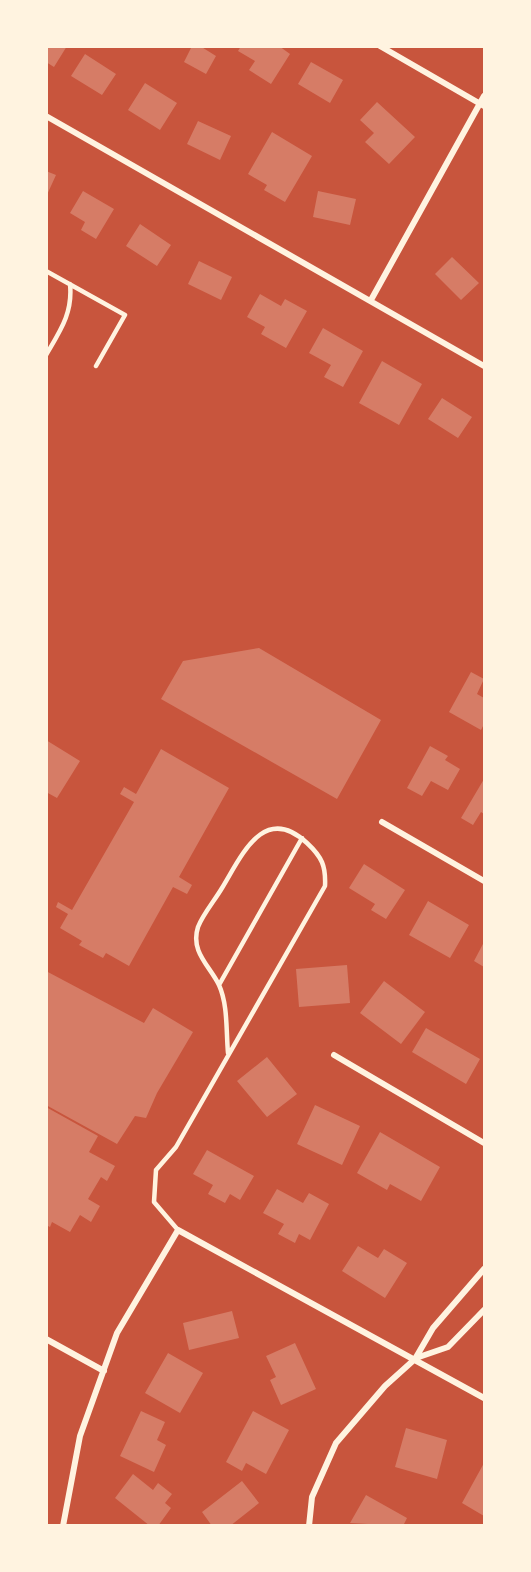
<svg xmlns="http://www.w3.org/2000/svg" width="531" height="1572" font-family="Ubuntu,sans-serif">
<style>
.building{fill:#d67c66}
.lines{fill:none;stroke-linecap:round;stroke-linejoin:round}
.service{stroke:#fff3e0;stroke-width:4.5}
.minor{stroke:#fff3e0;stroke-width:6}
</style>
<rect width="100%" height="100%" fill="#c8553d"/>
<path class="building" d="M46,46H67L54,67L46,62Z
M192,46H200L216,56L206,74L184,62Z
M241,46H279L290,54L271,84L249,70L255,61L238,51Z
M85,54L116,74L102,95L71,76Z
M311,62L343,80L330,103L298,84Z
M145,83L177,103L160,130L128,110Z
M377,102L415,137L389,164L365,142L374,133L360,120Z
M198,121L231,136L220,160L187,144Z
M272,132L312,156L285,202L264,190L267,185L248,174Z
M46,171L56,175L46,197Z
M83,191L114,209L96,239L81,230L85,222L70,213Z
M318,191L356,199L350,225L313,217Z
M140,224L171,245L157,266L126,246Z
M452,257L479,283L461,300L435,274Z
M199,261L232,277L221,300L188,284Z
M260,294L281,306L285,299L307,311L286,348L261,334L265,327L247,317Z
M323,328L363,351L343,387L324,377L331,365L309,353Z
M382,361L422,384L399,425L359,403Z
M442,398L472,417L458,438L428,419Z
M259,648L381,720L337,799L161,699L183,661Z
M471,672L484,679L477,694L484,698V724L481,730L449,712Z
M46,740L80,761L57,798L46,792Z
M430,746L448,756L445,760L460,769L448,790L431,781L422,796L407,788Z
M161,749L229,788L179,877L192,885L187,894L173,887L129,966L106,953L103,958L79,945L82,941L60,928L68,914L56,907L58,902L72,910L134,802L120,794L124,787L136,794Z
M484,779V814L481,812L473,825L461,818Z
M364,864L405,890L386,919L371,910L375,904L349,888Z
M428,901L469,925L450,958L409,935Z
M484,942V967L474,961Z
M347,965L350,1003L299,1007L296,969Z
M46,971L144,1023L153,1008L193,1032L157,1093L146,1118L135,1116L117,1144L46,1105Z
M384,981L425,1012L401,1044L360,1013Z
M426,1028L480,1059L466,1084L412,1052Z
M267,1057L297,1094L267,1117L237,1081Z
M315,1105L360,1126L342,1165L297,1144Z
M46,1107L98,1136L89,1152L115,1166L107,1181L101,1177L88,1199L100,1206L91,1222L80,1215L70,1232L52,1222L50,1227L46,1225Z
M380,1132L440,1167L421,1201L390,1184L387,1190L357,1173Z
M207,1150L254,1176L240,1200L230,1194L225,1203L208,1194L213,1185L193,1174Z
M277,1189L303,1203L309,1193L329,1204L310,1240L299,1234L295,1243L278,1234L284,1224L263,1213Z
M358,1246L378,1258L384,1249L407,1263L385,1298L342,1271Z
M232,1311L239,1338L189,1350L183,1323Z
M295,1343L316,1389L281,1405L270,1380L276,1377L266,1356Z
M168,1353L203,1373L180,1413L145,1393Z
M141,1411L165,1422L157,1440L166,1445L154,1472L120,1456Z
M253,1411L289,1430L266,1474L246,1463L242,1471L226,1462Z
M406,1428L447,1440L437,1479L395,1467Z
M484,1463V1516L462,1503Z
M133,1474L153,1490L158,1483L172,1494L165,1503L171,1508L158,1526H150L115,1498Z
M242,1481L259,1503L230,1526H212L202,1512Z
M366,1495L407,1518L403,1526L350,1523Z"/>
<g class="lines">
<path class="service" d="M46,271L125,315L96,366
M46,355C60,331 73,313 70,284
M219,985L302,838
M178,1230L154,1202L156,1170L176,1147L325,886C326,866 322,857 307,843C264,803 242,855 222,888C215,900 203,914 198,927C190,952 210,966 219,985C228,1005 226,1031 228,1053"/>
<path class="minor" d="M380,46L484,106
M46,116L484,366
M371,300L484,96
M382,822L484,881
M334,1055L484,1143
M46,1339L104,1371
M416,1358L448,1347L484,1310
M63,1526L80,1436L117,1333L178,1230L484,1398
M309,1526L312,1497L336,1443L385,1386L415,1359L433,1328L484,1269"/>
</g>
<rect width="531" height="1572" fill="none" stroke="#fff3e0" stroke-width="96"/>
</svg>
